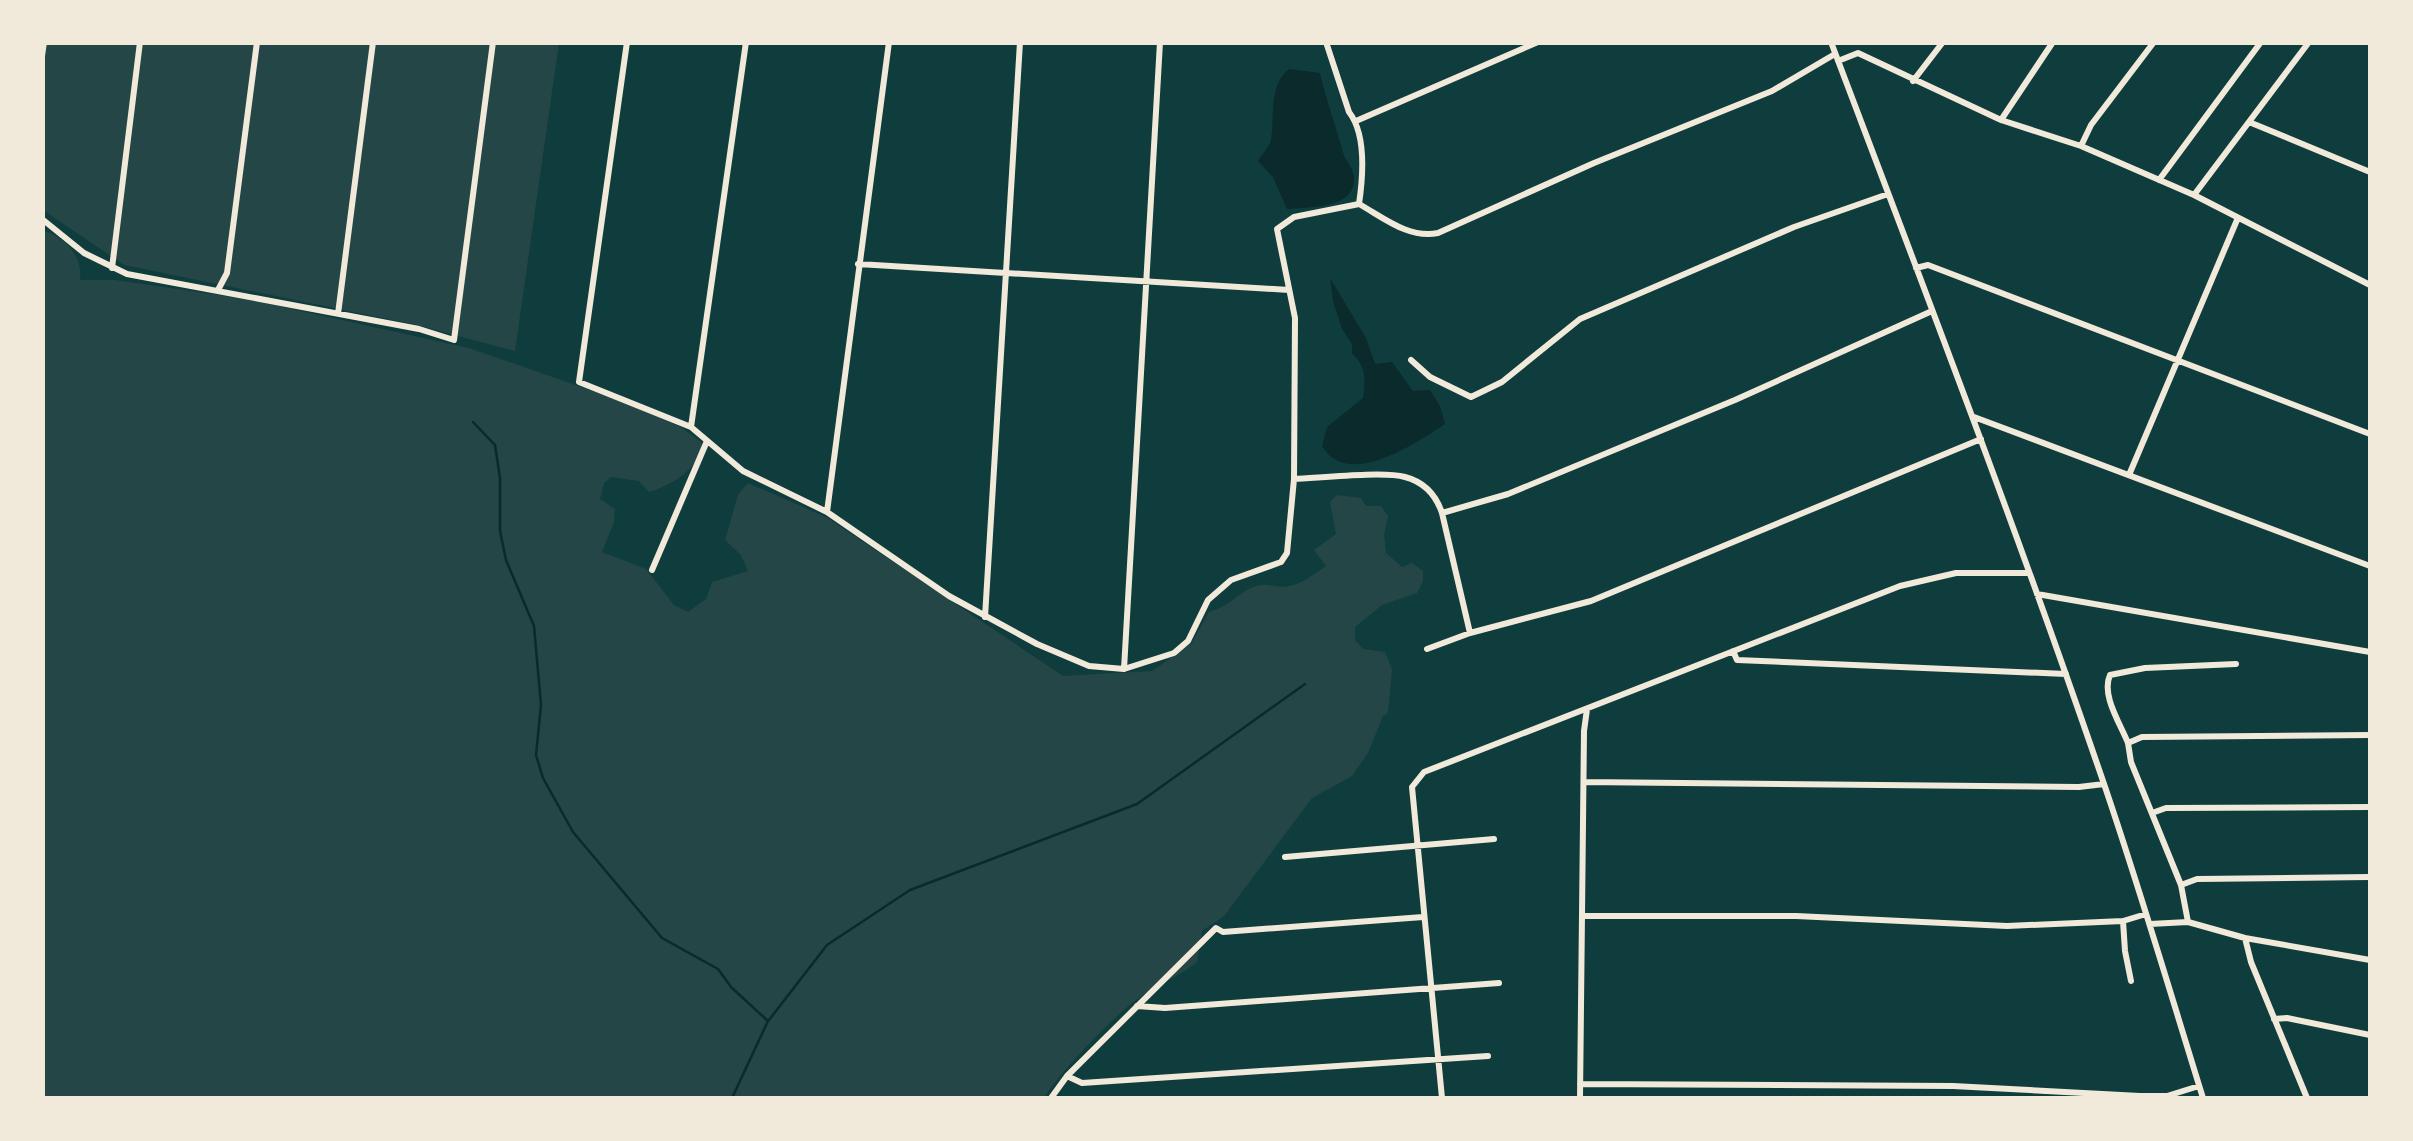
<svg xmlns="http://www.w3.org/2000/svg" width="2413" height="1141" font-family="Literata,serif">
<style>
.green{fill:#244646}
.water{fill:#0a2a2b}
.lines{fill:none;stroke-linecap:round;stroke-linejoin:round}
.stream{stroke:#0a2a2b;stroke-width:2.5}
.minor{stroke:#f1e9da;stroke-width:6}
</style>
<rect width="100%" height="100%" fill="#0f3d3e"/>
<path class="green" d="M42,43H559L515,351L417,325L124,265L43,210Z
M42,230C65,237 83,256 80,280H115L246,299L469,348L630,404L681,427L702,443C698,471 673,484 649,492L639,481L611,477L604,483L600,499L615,509L614,522L602,552L646,569L674,605L688,612L706,599L712,582L748,571L741,555L725,540L738,495L748,483L826,517L1063,676L1152,671L1191,644L1209,612C1232,605 1234,596 1251,588C1263,582 1270,586 1282,587C1298,587 1313,575 1326,566L1314,550L1336,534L1330,502L1337,495L1361,498L1366,506H1381L1388,516L1384,535L1386,553L1402,567L1412,563L1423,571V581L1417,593L1382,605L1355,627V640L1363,649L1385,652L1392,669L1388,713L1383,716L1368,753L1352,776L1312,798L1224,916L1202,931L1197,962C1178,978 1155,985 1136,1000C1110,1020 1061,1071 1044,1098H43Z"/>
<path class="water" d="M1289,69L1320,73C1326,99 1335,124 1342,149C1344,160 1354,167 1354,179C1355,209 1307,207 1287,209L1273,177L1258,161C1262,154 1269,147 1271,140C1275,117 1268,86 1289,69Z
M1330,278L1366,338L1375,364L1392,362L1413,391L1430,390L1440,406L1445,424C1416,443 1348,490 1322,446L1327,427L1363,398C1365,381 1367,366 1352,354V344L1342,329L1333,301Z"/>
<g class="lines">
<path class="stream" d="M473,422L495,445L500,478V531L506,560L534,626L541,705L536,755L543,778L573,832L662,938L718,969L731,987L768,1021L732,1098
M769,1020L827,945L910,890L1137,804L1305,684"/>
<path class="minor" d="M627,42L579,382L691,427L743,471L827,512L949,596L1037,644L1089,666L1124,669L1174,653L1188,641L1208,600L1231,580L1281,562L1287,553L1294,479L1295,318L1277,229L1294,217L1359,204
M1326,42L1349,112C1367,135 1363,177 1359,204
M1831,42C1924,288 2018,533 2103,781C2139,886 2170,992 2203,1098
M42,56L44,42
M1838,61L1858,53L2001,120L2081,146L2194,195L2370,285
M1913,81L1943,42
M2001,120L2053,42
M1356,121L1538,42
M2249,122L2370,172
M2081,146L2091,125L2154,42
M2159,180L2261,42
M2194,195L2309,42
M1359,204C1384,218 1409,239 1438,233L1594,163L1772,91L1835,54
M42,219L84,253L127,274L419,329L454,340L493,42
M858,264L1289,290
M112,268L140,42
M1916,268L1928,265L2370,434
M218,290L227,273L257,42
M338,314L373,42
M1411,360L1430,377L1471,397L1502,382L1580,319L1794,227L1888,194
M1974,417L2370,566
M691,427L746,42
M2129,475L2237,220
M1294,479C1319,478 1383,471 1405,477C1424,482 1436,495 1442,513L1508,494L1735,400L1932,311
M827,512L889,42
M1442,513L1470,633
M652,570L707,441
M2037,594L2370,652
M985,617L1020,42
M1427,649L1470,633L1591,601L1981,439
M1733,651L1737,660L2066,674
M1124,669L1160,42
M2128,743C2120,723 2101,695 2110,675L2145,668L2236,664
M1584,782L2079,787L2104,784
M2152,813L2166,808L2370,807
M1285,857L1494,839
M2181,885L2197,879L2370,877
M1583,916H1796L2007,926L2123,921L2146,914
M2123,921L2125,951L2131,981
M2188,922L2181,885L2131,762L2128,743L2142,737L2370,735
M2150,924L2188,922L2245,938L2370,960
M2245,938L2251,962L2307,1098
M1137,1006L1165,1008L1499,983
M2274,1019L2287,1018L2370,1035
M1067,1076L1082,1083L1488,1056
M1580,1084L1953,1086L2140,1096H2167L2199,1086
M1051,1098L1067,1076L1216,928L1223,932L1423,917
M1442,1098L1412,787L1424,772L1900,586L1956,573H2028
M1580,1098L1584,731L1587,709"/>
</g>
<rect width="2413" height="1141" fill="none" stroke="#f1e9da" stroke-width="90"/>
</svg>
